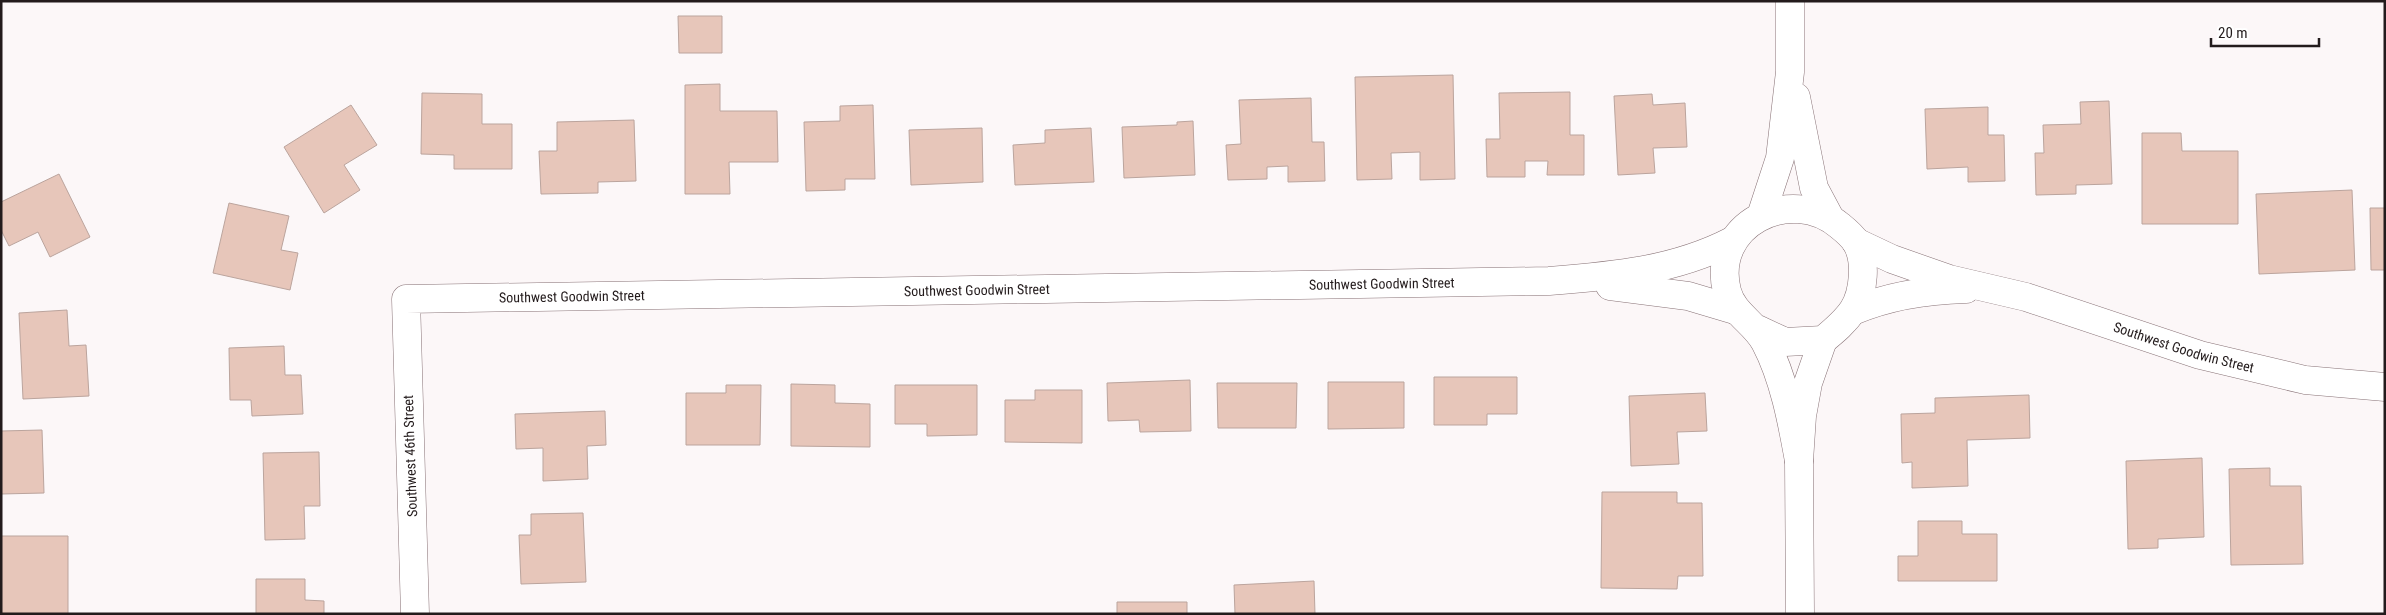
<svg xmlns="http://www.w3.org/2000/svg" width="2386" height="615" font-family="'Roboto Condensed',sans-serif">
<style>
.building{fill:#e7c6ba;stroke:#bba49d}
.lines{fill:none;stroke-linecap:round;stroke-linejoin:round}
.street-casing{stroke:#887276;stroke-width:29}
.street{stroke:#fff;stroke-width:28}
.labels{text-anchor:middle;stroke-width:4;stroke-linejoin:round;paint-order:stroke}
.street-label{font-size:14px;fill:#231b1c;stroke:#fff}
</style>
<rect width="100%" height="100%" fill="#fcf7f8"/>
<path class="building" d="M678,16H722V53H679Z
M1453,75L1455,179L1420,180V152L1391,153L1392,179L1357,180L1355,77Z
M720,84V111H777L778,162H729L730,194H685V85Z
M1570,92V135H1584V175H1547L1548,161H1525V177H1487L1486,139H1500L1499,93Z
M422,93L482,94V124H512V169H454V155L421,154Z
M1652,94L1653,105L1685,103L1687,147L1653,148L1655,173L1618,175L1614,96Z
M1311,98L1312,142H1324L1325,181L1288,182V166L1267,167V179L1228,180L1226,145L1241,144L1239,100Z
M2109,101L2112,184L2076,185V194L2036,195L2035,153H2044L2043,125L2081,124L2080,102Z
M351,105L377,145L344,165L360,190L324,213L284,147Z
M873,105L875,179H845V190L806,191L804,122L840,121V106Z
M1988,107V135H2004L2005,181L1968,182V167L1927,169L1925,109Z
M634,120L636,181L598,182V193L541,194L539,151H557V122Z
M1193,121L1195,175L1124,178L1122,127L1177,125V122Z
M982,128L983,182L911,185L909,130Z
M1091,128L1094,182L1015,185L1013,145L1045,143V130Z
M2142,133H2181L2182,151H2238V224H2142Z
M59,174L90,237L50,257L38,232L9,246L1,230V202Z
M2352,190L2355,270L2259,274L2256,194Z
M229,203L289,216L281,250L298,253L290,290L213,273Z
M2370,208H2385V270H2371Z
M67,310L69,346L86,345L89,396L23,399L19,313Z
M284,346L285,375H301L303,414L252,416L251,400H230L229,348Z
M1434,377H1517V414H1487V425H1434Z
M1190,380L1191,431L1140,432L1139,420L1108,421L1107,383Z
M1328,382H1404V428L1328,429Z
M1217,383H1297L1296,428H1218Z
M791,384L835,385V403L870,404V447L791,446Z
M726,385H761L760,445H686V393H726Z
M895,385H977V435L927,436V424H895Z
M1035,390H1082V443L1005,442V400H1035Z
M1705,393L1707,431L1677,432L1679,464L1631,466L1629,396Z
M2029,395L2030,438L1967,440L1968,486L1912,488V462L1902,463L1901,414L1935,413V398Z
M605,411L606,445L587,446L588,479L543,481V448L516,449L515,414Z
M42,430L44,493L1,494V431Z
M319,452L320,506H304L305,539L265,540L263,453Z
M2202,458L2204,537L2158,539V548L2128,549L2126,461Z
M2270,468V486H2301L2303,564L2231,565L2229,469Z
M1602,492H1677V503H1702L1703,576H1678L1677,589L1601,588Z
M583,513L586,582L521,584L519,535H531V514Z
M1918,521H1962V534H1997V581H1898V556H1918Z
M1,536H68V614H1Z
M256,579H305V600L324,601V614H256Z
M1314,581L1315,614H1235L1234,585Z
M1117,602H1187V614H1117Z"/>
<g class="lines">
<defs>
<g id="street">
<path d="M1796,97L1814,188L1830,218"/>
<path d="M1761,216L1780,158L1790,72V1"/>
<path id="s1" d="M1856,242L1892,259L1949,279L2026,297L2200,355L2305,380L2385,387"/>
<path d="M1610,286L1688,296L1735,310"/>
<path d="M1853,311C1888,296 1927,290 1966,289"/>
<path d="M1757,329L1785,342L1823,340C1834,331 1845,322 1853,310C1864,293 1867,260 1856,242C1852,236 1845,230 1840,226C1790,184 1710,225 1727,291C1733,314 1754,322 1765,342C1784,378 1792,422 1799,461"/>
<path id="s2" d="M415,614L406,299L1549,281C1612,276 1674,271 1732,241"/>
<path d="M1800,614L1799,461L1802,416L1808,383L1823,340"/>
</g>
</defs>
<use href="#street" class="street-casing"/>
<use href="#street" class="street"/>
</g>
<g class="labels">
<g class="street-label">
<text dy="5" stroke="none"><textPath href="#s2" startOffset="1291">Southwest Goodwin Street</textPath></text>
<text dy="5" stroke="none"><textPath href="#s2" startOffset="886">Southwest Goodwin Street</textPath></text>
<text dy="5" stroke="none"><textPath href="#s2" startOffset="481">Southwest Goodwin Street</textPath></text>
<text dy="5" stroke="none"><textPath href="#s1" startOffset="345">Southwest Goodwin Street</textPath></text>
<text transform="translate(410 456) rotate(-92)" y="5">Southwest 46th Street</text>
</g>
</g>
<rect width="2386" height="615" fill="none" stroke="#231b1c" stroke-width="5"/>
<path d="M2211 38v8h108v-8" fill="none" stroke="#231b1c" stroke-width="2.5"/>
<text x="2218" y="38" font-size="15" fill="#231b1c" stroke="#ffffff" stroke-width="4" paint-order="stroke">20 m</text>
</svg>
